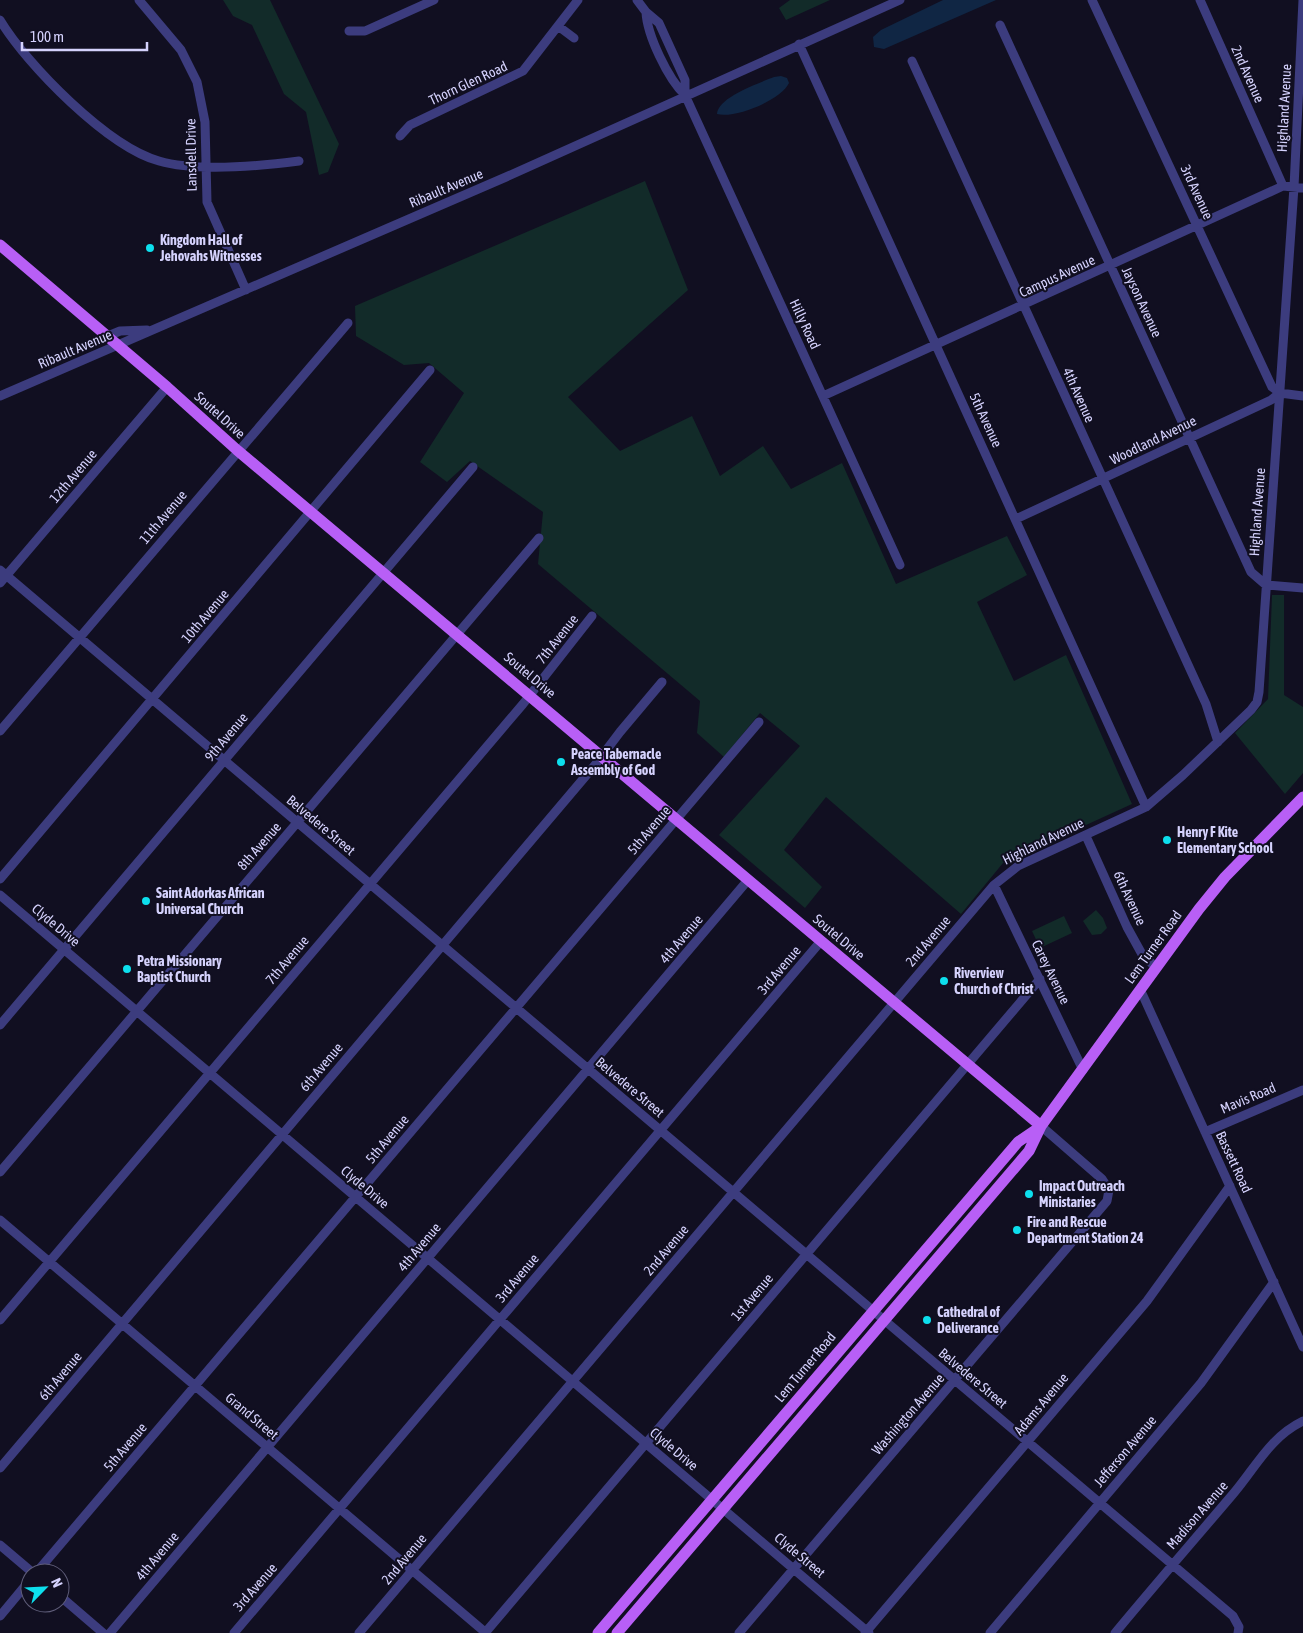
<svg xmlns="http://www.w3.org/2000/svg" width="1303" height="1633" font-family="'Asap Condensed',sans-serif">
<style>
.green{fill:#122b29}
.water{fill:#102644}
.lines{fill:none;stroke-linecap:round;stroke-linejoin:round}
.minor{stroke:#3c3c7e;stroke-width:9}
.major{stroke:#b85ff6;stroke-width:11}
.poi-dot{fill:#0ddfed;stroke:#110f21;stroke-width:2}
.labels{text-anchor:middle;stroke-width:4;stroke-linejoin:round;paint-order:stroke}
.street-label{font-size:14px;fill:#d5d2fd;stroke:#110f21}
.poi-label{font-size:14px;font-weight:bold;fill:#d5d2fd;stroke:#110f21;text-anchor:start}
</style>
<rect width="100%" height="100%" fill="#110f21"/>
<path class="green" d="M223,0H270L339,144L328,172L319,175L306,112L284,94L252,25L233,16Z
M790,0H830L786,20L779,8Z
M645,181L688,290L568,397L620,451L692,416L720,476L763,446L791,489L842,463L896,584L1007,536L1027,575L977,602L1014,681L1066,655L1132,804L1003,863L961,914L826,797L784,850L822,887L805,908L719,835L800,746L760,713L724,757L697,733L700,701L538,564L543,512L470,461L447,482L420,462L464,393L429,363L404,365L356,336L355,306Z
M1272,595H1284V695L1303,707V773L1285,794L1235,733L1268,699Z
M1096,910L1103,918L1107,928L1101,934L1092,935L1083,921Z
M1064,916L1072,933L1040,948L1032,931Z"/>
<path class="water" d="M943,0H996L884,49L874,47L873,37L881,30Z
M781,76L787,78L789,83C781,100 735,119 717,114C718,97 759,83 774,77Z"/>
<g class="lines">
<path class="minor" d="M139,0L181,50L197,82L205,122L207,202L246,290
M637,0L646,12L659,23L685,80V95
M1092,0L1272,387L1280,393
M1200,0L1283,186
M646,12C647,35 668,79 685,95L900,565
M0,20C27,65 108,147 159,161C197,172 260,166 299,161
M1000,25L1251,572L1266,585L1303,588
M558,26L574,38
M349,31H365L434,0
M799,44L1146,807
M912,61L1206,704L1218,742
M400,136L410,125L523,71L578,0
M108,336L120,331L147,330
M0,396L506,177L900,0
M823,396L1283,186L1303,188
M1016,519L1271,400L1280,393L1303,396
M0,570L1233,1616L1239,1627L1238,1633
M0,583L167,387
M0,731L348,323
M1086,836L1127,927L1143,956L1156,967
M0,879L430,370
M994,885L1083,1070
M0,895L869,1633
M1140,989L1303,1347
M0,1025L473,467
M1205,1132L1303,1090
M0,1172L539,538
M0,1220L486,1633
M0,1320L523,704L592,616
M0,1468L595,765L620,732L662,682
M0,1545L33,1573
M36,1573L759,722
M60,1596L103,1633
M0,1616L30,1580
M110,1633L748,880
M234,1633L821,941
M359,1633L994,885L1018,866L1146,807L1183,775L1251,710L1257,702L1259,692L1294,187L1303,0
M485,1633L1040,979
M739,1633L1107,1201L1109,1190L1102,1179L1041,1126
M865,1633L1147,1301L1230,1186
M990,1633L1201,1383L1274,1282
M1115,1633C1154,1586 1194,1540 1233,1494C1256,1467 1270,1437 1303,1421"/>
<path class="major" d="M0,245L167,387L237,450L1041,1126
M598,1633L1018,1142L1040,1127
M617,1633L1029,1151L1041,1126L1199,909L1225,877L1303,797"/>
</g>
<g class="poi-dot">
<circle cx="150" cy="248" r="5"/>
<circle cx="561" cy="762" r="5"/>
<circle cx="1167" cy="840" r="5"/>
<circle cx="146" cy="901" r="5"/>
<circle cx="127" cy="969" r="5"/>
<circle cx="944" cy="981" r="5"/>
<circle cx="1029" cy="1194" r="5"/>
<circle cx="1017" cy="1230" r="5"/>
<circle cx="927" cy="1320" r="5"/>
</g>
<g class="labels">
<g class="street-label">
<text transform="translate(1248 74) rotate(66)" y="5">2nd Avenue</text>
<text transform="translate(468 83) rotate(-25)" y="5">Thorn Glen Road</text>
<text transform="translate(1284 108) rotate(-87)" y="5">Highland Avenue</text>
<text transform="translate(191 155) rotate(-91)" y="5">Lansdell Drive</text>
<text transform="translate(446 188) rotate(-23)" y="5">Ribault Avenue</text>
<text transform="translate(1197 192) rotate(65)" y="5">3rd Avenue</text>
<text transform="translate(1057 276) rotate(-25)" y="5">Campus Avenue</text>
<text transform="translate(1142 302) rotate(65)" y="5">Jayson Avenue</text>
<text transform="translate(805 324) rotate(65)" y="5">Hilly Road</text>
<text transform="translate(75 349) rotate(-23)" y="5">Ribault Avenue</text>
<text transform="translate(1079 395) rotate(66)" y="5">4th Avenue</text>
<text transform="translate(220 415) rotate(42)" y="5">Soutel Drive</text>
<text transform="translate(986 420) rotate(65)" y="5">5th Avenue</text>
<text transform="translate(1153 440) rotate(-26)" y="5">Woodland Avenue</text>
<text transform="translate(73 476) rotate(-50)" y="5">12th Avenue</text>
<text transform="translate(1257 512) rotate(-86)" y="5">Highland Avenue</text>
<text transform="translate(163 517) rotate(-50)" y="5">11th Avenue</text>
<text transform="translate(205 616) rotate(-50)" y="5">10th Avenue</text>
<text transform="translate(557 639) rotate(-52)" y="5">7th Avenue</text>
<text transform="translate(530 675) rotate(40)" y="5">Soutel Drive</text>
<text transform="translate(226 737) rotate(-50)" y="5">9th Avenue</text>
<text transform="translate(321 825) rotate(40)" y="5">Belvedere Street</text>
<text transform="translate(649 830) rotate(-50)" y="5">5th Avenue</text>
<text transform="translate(1043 841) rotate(-26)" y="5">Highland Avenue</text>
<text transform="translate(259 846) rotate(-49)" y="5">8th Avenue</text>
<text transform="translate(1130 898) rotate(65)" y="5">6th Avenue</text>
<text transform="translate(56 925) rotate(40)" y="5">Clyde Drive</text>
<text transform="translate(839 937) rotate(40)" y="5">Soutel Drive</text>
<text transform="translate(681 939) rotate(-50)" y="5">4th Avenue</text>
<text transform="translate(928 941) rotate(-50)" y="5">2nd Avenue</text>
<text transform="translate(1153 947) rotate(-54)" y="5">Lem Turner Road</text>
<text transform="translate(287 960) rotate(-50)" y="5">7th Avenue</text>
<text transform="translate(779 970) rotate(-50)" y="5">3rd Avenue</text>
<text transform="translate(1051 972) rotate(64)" y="5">Carey Avenue</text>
<text transform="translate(321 1067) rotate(-50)" y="5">6th Avenue</text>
<text transform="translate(630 1087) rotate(40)" y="5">Belvedere Street</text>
<text transform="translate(1248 1098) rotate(-23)" y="5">Mavis Road</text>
<text transform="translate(387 1139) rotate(-50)" y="5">5th Avenue</text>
<text transform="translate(1234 1162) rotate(65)" y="5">Bassett Road</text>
<text transform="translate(365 1187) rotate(40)" y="5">Clyde Drive</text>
<text transform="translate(419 1247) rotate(-50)" y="5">4th Avenue</text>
<text transform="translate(666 1250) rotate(-50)" y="5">2nd Avenue</text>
<text transform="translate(517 1278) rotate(-50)" y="5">3rd Avenue</text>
<text transform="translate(752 1297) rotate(-50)" y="5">1st Avenue</text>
<text transform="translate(805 1367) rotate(-50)" y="5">Lem Turner Road</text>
<text transform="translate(60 1376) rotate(-50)" y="5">6th Avenue</text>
<text transform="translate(973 1378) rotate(40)" y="5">Belvedere Street</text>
<text transform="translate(1041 1404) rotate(-50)" y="5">Adams Avenue</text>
<text transform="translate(908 1414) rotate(-49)" y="5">Washington Avenue</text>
<text transform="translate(252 1416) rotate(40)" y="5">Grand Street</text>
<text transform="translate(125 1447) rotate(-50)" y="5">5th Avenue</text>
<text transform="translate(674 1449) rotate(40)" y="5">Clyde Drive</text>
<text transform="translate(1125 1451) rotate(-50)" y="5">Jefferson Avenue</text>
<text transform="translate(1197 1515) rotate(-49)" y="5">Madison Avenue</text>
<text transform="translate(800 1555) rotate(40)" y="5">Clyde Street</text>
<text transform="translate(157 1556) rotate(-50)" y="5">4th Avenue</text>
<text transform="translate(404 1559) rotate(-50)" y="5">2nd Avenue</text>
<text transform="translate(255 1587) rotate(-49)" y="5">3rd Avenue</text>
</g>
<g class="poi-label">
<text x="160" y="245">Kingdom Hall of<tspan x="160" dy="16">Jehovahs Witnesses</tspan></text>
<text x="571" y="759">Peace Tabernacle<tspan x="571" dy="16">Assembly of God</tspan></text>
<text x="1177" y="837">Henry F Kite<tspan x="1177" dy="16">Elementary School</tspan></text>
<text x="156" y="898">Saint Adorkas African<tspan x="156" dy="16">Universal Church</tspan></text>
<text x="137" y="966">Petra Missionary<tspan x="137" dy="16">Baptist Church</tspan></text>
<text x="954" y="978">Riverview<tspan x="954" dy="16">Church of Christ</tspan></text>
<text x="1039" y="1191">Impact Outreach<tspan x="1039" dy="16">Ministaries</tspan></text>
<text x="1027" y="1227">Fire and Rescue<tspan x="1027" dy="16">Department Station 24</tspan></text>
<text x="937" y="1317">Cathedral of<tspan x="937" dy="16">Deliverance</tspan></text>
</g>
</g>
<g transform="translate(45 1588) rotate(66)"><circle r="24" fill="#110f21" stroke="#5f5d79"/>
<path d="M0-4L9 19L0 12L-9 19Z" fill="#0ddfed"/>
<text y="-8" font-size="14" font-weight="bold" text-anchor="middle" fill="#d5d2fd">N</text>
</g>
<path d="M22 42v8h125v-8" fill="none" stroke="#d5d2fd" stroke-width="2.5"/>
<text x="30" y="42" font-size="15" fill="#d5d2fd" stroke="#110f21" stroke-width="4" paint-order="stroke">100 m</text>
</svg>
